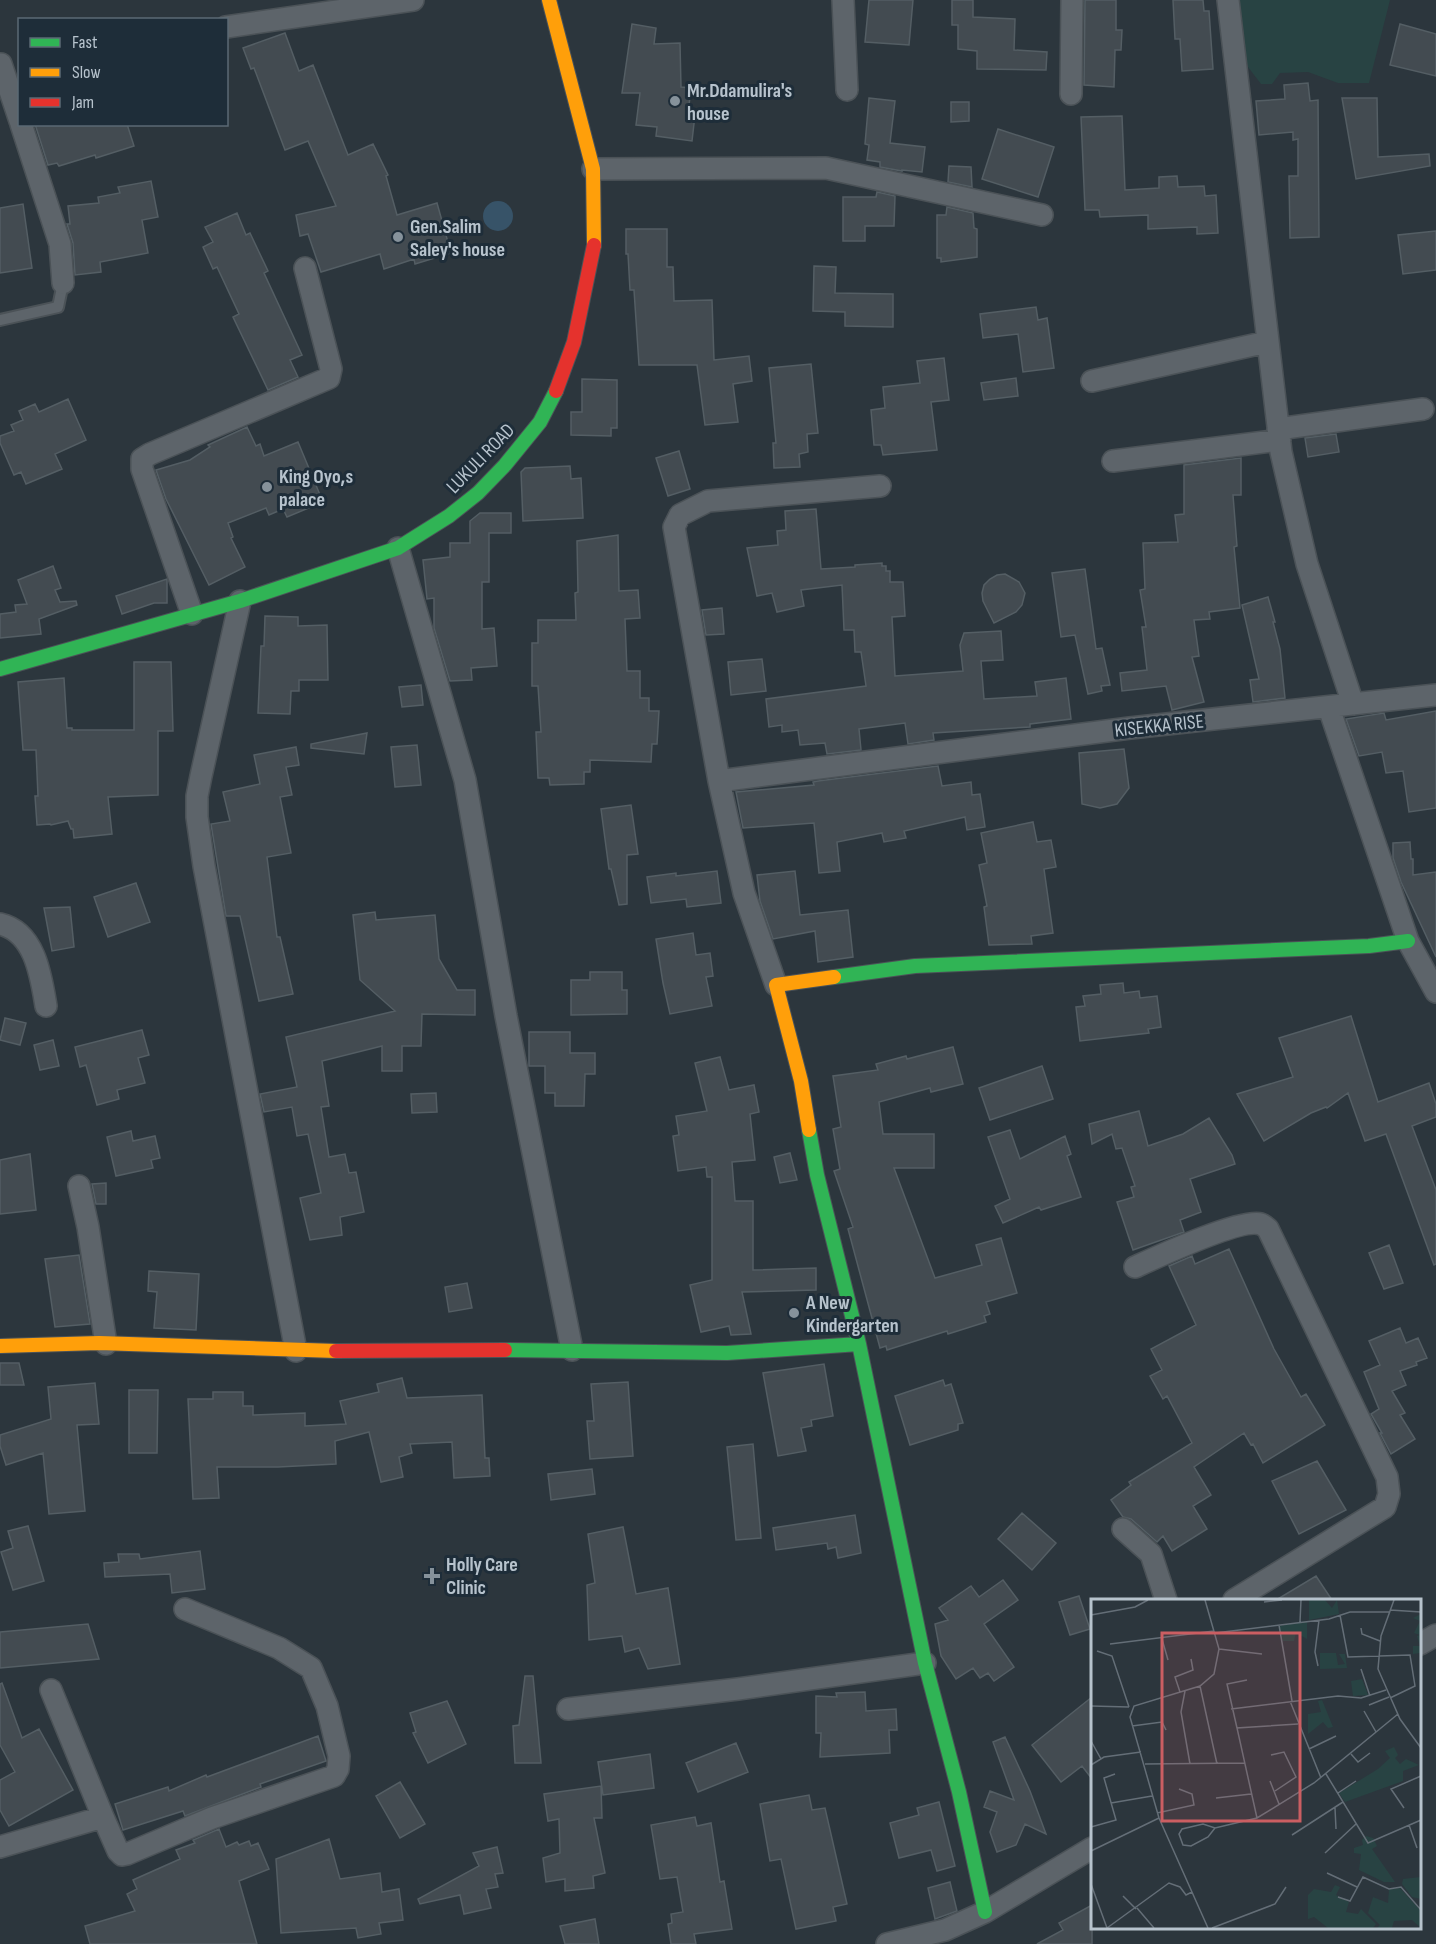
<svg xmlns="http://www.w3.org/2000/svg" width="1436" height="1944" font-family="'Sofia Sans Condensed',sans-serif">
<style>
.green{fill:#284343}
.water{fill:#375368}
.building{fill:#434b51;stroke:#545e64;stroke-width:1.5}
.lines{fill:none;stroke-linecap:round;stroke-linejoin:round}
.lane-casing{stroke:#4b5257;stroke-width:14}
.street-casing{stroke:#4b5257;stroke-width:24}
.fast-casing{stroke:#4b5257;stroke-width:16}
.slow-casing{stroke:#4b5257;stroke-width:16}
.jam-casing{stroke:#4b5257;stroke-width:16}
.lane{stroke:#5d646a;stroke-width:10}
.street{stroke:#5d646a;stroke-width:21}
.fast{stroke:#30b455;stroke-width:14}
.slow{stroke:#ff9f0a;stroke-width:14}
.jam{stroke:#e5322d;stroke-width:14}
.poi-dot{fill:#86929b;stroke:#1e2d39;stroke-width:2}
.labels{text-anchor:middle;stroke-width:6;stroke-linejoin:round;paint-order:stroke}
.poi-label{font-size:20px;font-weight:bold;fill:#b7c3cd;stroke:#1e2d39;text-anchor:start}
.street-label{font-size:20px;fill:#b7c3cd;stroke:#1e2d39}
.inset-road{fill:none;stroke:#646e77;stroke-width:1.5}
.view{fill:#cb5e62;fill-opacity:0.15;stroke:#cb5e62;stroke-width:3}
.inset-edge{fill:none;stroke:#b7c3cd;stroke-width:3}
</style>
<rect width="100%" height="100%" fill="#2c363d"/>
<path class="green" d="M1232,0H1390L1369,83H1338L1308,72L1280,73L1272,84H1261L1248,67Z"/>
<path class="water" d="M483 216a15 15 0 1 1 30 0a15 15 0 1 1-30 0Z"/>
<path class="building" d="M869,0H913L909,45L865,42Z
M952,0H973V17L1015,19L1014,50L1047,52L1046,70L977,69V51L958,49V25H952Z
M1085,0H1116V30H1122L1121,50H1115L1114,87L1084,85Z
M1173,0H1203L1204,11H1209L1213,69L1182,71L1180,39H1175Z
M632,24L656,28L654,44L680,43L681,87L691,88L688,114L695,115L692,141L656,136L657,127L636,125L640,93H622Z
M1400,24L1436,34V76L1390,65Z
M285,33L299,71L313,65L348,155L373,144L388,175L386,176L397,215L437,203L451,253L415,264L414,259L384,269L380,254L321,272L308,234L300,236L296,215L336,206L308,141L285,150L254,68L251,69L243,48Z
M1308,83L1310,101L1318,100L1319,237L1290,238L1289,176H1298V139L1293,140V132L1259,135L1256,101L1285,99L1284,85Z
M869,98L895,101L890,143L925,147L922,172L902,170V171L880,167V162L867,160L869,145L865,144Z
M1342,98H1377L1378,157L1429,154L1430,166L1356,179Z
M951,102H969V121L951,122Z
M1122,116L1125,190L1159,188V177L1177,176L1178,187L1204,186L1205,196L1216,195L1218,233L1197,234V227L1148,229V215L1100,217L1099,210H1085L1081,117Z
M35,124H127L134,146L96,158L95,155L59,166L57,163L48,165Z
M998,129L1054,147L1038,197L982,179Z
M949,166L971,167L972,187L948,182Z
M151,181L158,217L142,220L148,253L100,262L101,272L75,275L73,243L67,224H70L68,206L99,203L98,197L120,193L118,187Z
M877,192L895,196L894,226H865V241H843V197H876Z
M23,204L32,268L0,273V208Z
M947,207L973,213L974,228L977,229V257L941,262V258H937V215H946Z
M237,213L246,235L250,233L268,271L264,273L302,355L290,360L298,377L268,390L233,317L239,314L217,267L213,269L203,247L213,242L205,227Z
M626,229H667V267H673L674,301L712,300L714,360L749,356L752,381L733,384L738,422L705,425L697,365H639L634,290H630L628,254H626Z
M1436,231V270L1403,274L1398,235Z
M814,266L836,267L835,293L893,294V327L845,326V312L813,311Z
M1036,307L1038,320L1047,318L1054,368L1023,372L1018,334L983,338L980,314Z
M944,358L949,400L931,402L937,450L883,455L881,445H874L871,410L885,408L883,387L920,383L917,361Z
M811,364L818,433L807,434L808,452L799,454L800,467L774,468L773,443H776L769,368Z
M1016,378L1018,396L984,400L981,383Z
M582,379L617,380V428H611V436L571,435V412H582Z
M68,399L86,440L55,454L62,469L26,484L21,472L14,475L0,443V436L14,431L11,425L23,420L19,411L35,404L39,412Z
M247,427L256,446L260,444L264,456L298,442L323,502L287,517L283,509L269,515L266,508L228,523L233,537L231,538L245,567L209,585L166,499L156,470L190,460L210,447L208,445Z
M1336,434L1339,452L1308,457L1305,438Z
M679,451L690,489L668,496L656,458Z
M1241,458V495H1233L1237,546L1234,547L1240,608L1209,612L1210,619L1194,620L1199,656L1192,657L1204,702L1172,710L1166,686L1122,691L1120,673L1147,670L1142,627H1146L1140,590L1145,589L1143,543L1178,542L1175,515L1184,514V465Z
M570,466L571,479L581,478L583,518L523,521L521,472L525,468Z
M816,509L821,569L855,567V565L882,563V566H886V571H890V582H903L905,616L892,617L895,676L963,671L960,645L964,633L1001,631L1003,660L981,661L984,699L1037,696L1035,682L1066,678L1071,719L1030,724V727L933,733L934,740L908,744L905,723L859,729L861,750L827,754L825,743L800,745L798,730L782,732V725L769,727L766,699L866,686L861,652H855L854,630H844L842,585L801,590L804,606L777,612L772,593L757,596L747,548L778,545L777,531L786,530L785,511Z
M480,513H511V533H489V582H482V629L494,628L497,666L471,668L472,680L450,681L434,628V598L427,599L423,560L450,557V543H470V521Z
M618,535L619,591L638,590L640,618L625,619L627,671H640V698H649V711H659L657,744H652L651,762L590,760V772H584V784L550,785L549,778H538L536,732H541L538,686H532V643H538V620H576L575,593L578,592L577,541Z
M53,566L61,588L55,590L60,602L76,601L77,605L39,619L41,634L0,638V614L16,612L15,605L27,604L18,580Z
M1085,569L1096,649L1102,648L1110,685L1101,686L1102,691L1088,694L1075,635L1061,637L1052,573Z
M1005,574L1019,582L1025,593L1022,605L1016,612L994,623L983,601L982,593L984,585L990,579L997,575Z
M167,579V603H154L122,614L116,596Z
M1268,597L1275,622H1273L1280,649L1285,698L1253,702L1250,680L1259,679L1242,605Z
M722,608L724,634L706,635L702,610Z
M265,616L298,617V626L327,625L328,680H299V691H291L290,714L258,713L261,646H264Z
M762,659L766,691L731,695L728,662Z
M134,662H171L173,731H158V795L108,797L112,834L74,838L73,829H71L68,821L51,825L50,824L37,825L35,796H38L36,750H23L18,682L64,678L67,728H72V730H134Z
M421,685L423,705L402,707L399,687Z
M1436,711V808L1409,812L1403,771L1386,773L1382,752L1359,756L1346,719L1384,713L1386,720Z
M367,733L364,754L311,748V744Z
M417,745L421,785L395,787L391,747Z
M296,747L299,765L286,767L292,795L280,797L291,853L267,857L277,937H280L293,994L259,1001L240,916H226L211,824L230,821L223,792L260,784L254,755Z
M1124,749L1129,788L1117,804L1100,808L1082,804L1079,753Z
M938,766L942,786L971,782L972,795L980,794L985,827L967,830L965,817L904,831L906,838L884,842L882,833L837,842L840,871L819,873L814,823L743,828L736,792L814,785L813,782L818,781Z
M631,805L638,854L627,855V904L619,905L611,869H609L601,809Z
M1033,822L1037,842L1051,840L1056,867L1044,869L1053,933L1031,936L1032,944L989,945L984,907L987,906L979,865L987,863L981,833Z
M1410,842L1411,859H1413V875L1436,872V957L1401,882L1393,858V843Z
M717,871L721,903L687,907L686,899L651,903L647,877L676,873V876Z
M795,871L800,915L848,910L853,957L818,962L815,931L773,939L760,901L757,875Z
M136,883L150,922L108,937L94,897Z
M70,907L74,947L52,951L44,908Z
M375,912L376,920L435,915L439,959L457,990H475V1015L422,1014L421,1046H402V1071H382V1046L322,1061L329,1106L321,1107L329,1157L345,1154L349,1173L356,1172L364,1212L340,1217L342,1235L310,1240L300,1198L321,1193L308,1134L297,1136L292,1107L264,1112L260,1094L297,1087L286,1037L395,1011L360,980L353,915Z
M693,933L696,955L710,953L713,976L706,977L712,1006L670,1014L663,983L656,939Z
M590,972H622V990H627V1014L571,1015V980H590Z
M1123,983L1124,993L1139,991L1140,998L1157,996L1161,1027L1148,1029L1149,1033L1080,1041L1076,1007L1085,1006L1083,996L1101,994L1100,985Z
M1351,1016L1378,1102L1429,1083L1436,1104V1117L1412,1126L1436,1190V1264L1434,1265L1386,1134L1365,1141L1348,1093L1327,1108L1326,1107L1311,1113L1264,1141L1237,1094L1293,1077L1279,1038Z
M5,1018L26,1023L20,1045L0,1040Z
M142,1030L149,1055L138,1058L145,1083L117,1090L119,1099L97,1105L86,1065L80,1067L75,1047Z
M529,1032H570V1053H595V1074H585L584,1106H555V1093H545V1066H529Z
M53,1040L59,1066L40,1070L34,1045Z
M953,1047L963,1084L931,1092L930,1088L879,1102L883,1134H934V1168H894L935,1278L982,1265L976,1245L1001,1238L1017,1293L986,1302L990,1314L984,1316L986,1322L948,1334L947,1331L887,1350L886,1346L880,1348L848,1229L853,1227L834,1171L840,1169L833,1129L841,1127L833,1076L878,1070L876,1064L906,1056L907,1059Z
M720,1057L729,1090L754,1085L759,1112L750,1114L755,1160L732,1162L735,1201H753V1270L816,1268V1290L742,1292L751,1334L731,1335L729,1326L701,1332L690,1285L712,1280V1177H707L706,1167L678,1171L673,1136L679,1135L676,1116L707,1111L695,1063Z
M1042,1066L1053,1099L990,1120L979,1088Z
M436,1093L437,1112L412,1113L411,1094Z
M1139,1111L1148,1146L1183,1134L1209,1118L1232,1155L1235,1164L1190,1179L1201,1212L1180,1220L1184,1232L1133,1250L1117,1202L1134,1197L1131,1187L1135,1186L1122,1148L1116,1149L1112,1134L1092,1144L1089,1124Z
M1010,1130L1020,1159L1065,1136L1071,1154L1067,1156L1081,1197L1041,1210L1039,1207L1003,1223L995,1206L1010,1199L988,1137Z
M131,1131L133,1141L155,1136L160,1158L151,1160L153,1168L116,1176L107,1137Z
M790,1153L797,1180L780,1183L774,1157Z
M30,1154L36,1210L0,1214V1160Z
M106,1183V1204H96L92,1184Z
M1389,1245L1403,1283L1384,1289L1369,1253Z
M1229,1249L1274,1349L1301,1397L1306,1394L1325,1425L1263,1463L1253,1444L1251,1445L1244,1433L1194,1467L1211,1495L1193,1506L1207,1529L1172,1551L1163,1536L1157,1542L1131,1519L1123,1517L1111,1500L1131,1485L1129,1482L1192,1443L1167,1396L1163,1399L1150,1376L1162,1370L1151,1349L1196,1325L1169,1266L1192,1256L1195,1264Z
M79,1255L90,1324L55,1327L45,1259Z
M149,1271L199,1274L196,1330L154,1328L157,1292L148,1291Z
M467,1283L472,1308L449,1312L445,1287Z
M1400,1328L1406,1343L1418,1338L1427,1358L1416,1362L1417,1365L1400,1371L1406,1385L1392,1391L1405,1413L1400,1415L1415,1439L1391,1454L1380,1433H1382L1371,1414L1379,1409L1364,1372L1380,1365L1369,1341Z
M0,1363H19L24,1385H0Z
M824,1364L833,1416L811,1420L812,1426L801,1428L806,1451L778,1456L763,1373Z
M402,1378L407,1398L482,1395L485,1458H489L490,1476L454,1478L452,1442L410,1444L412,1453L399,1457L403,1477L381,1482L369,1432L335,1441L336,1464L278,1467H217L219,1498L193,1499L188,1399H213V1392H243V1406H253V1415L305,1413V1426L346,1424L340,1401L379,1392L377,1384Z
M943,1380L945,1386L951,1384L963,1423L958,1424V1430L910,1445L895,1396Z
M628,1382L633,1456L590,1459L587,1421H594L591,1384Z
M95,1383L99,1424L77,1425L85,1511L49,1514L43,1453L6,1465L0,1446V1435L51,1419L48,1387Z
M129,1390H158L157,1453H129Z
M753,1444L761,1538L736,1540L727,1447Z
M1317,1461L1346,1510L1299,1534L1272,1481Z
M592,1469L595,1494L551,1500L548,1474Z
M1022,1513L1056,1543L1032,1570L998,1539Z
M855,1515L861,1553L838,1558L836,1547L828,1549L827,1543L776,1550L773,1528Z
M28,1526L44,1581L13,1590L1,1552L13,1548L8,1531Z
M623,1527L636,1594L668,1588L680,1664L648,1669L639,1648L625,1652L622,1636L589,1640L587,1585L595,1583L588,1534Z
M200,1551L205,1589L172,1593L170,1574L105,1577L104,1563L119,1562L118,1554H139L140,1559Z
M1316,1576L1332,1600H1276Z
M1003,1580L1018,1600L984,1624L1014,1667L994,1681L988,1673L980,1678L973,1668L956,1679L941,1656L935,1624L948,1620L939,1608L971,1586L979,1597Z
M1079,1596L1090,1629L1070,1635L1059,1602Z
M88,1624L99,1659L0,1668V1632Z
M525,1676H533L541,1763H515L513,1726L519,1725Z
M2,1683L22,1738L39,1729L73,1790L9,1826L0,1810V1780L15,1772L0,1745V1684Z
M865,1692L866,1711L896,1709L897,1730H889L890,1753L820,1757L821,1733H816V1696L837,1697L836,1693Z
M1092,1697V1779L1082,1766L1061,1782L1032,1745Z
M447,1701L466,1744L428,1763L413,1733L416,1732L410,1713Z
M318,1736L326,1761L260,1784L261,1787L185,1816L183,1811L123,1830L115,1804L168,1787L169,1791L206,1775L207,1777Z
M1005,1737L1030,1791L1046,1834L1025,1824L1016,1845L997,1852L990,1832L997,1812L984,1807L990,1791L1014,1800L993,1742Z
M736,1743L748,1772L698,1792L686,1763Z
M650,1754L654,1788L603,1795L598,1762Z
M400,1782L425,1824L400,1838L376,1796Z
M601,1786L602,1818H594L605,1873L593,1876L594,1888L565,1891V1879L546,1882L543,1858L560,1853L559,1819L548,1821L544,1794Z
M809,1795L812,1810L825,1808L847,1904L833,1907L836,1921L796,1929L781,1859L770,1861L760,1804Z
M939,1802L955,1866L937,1871L931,1850L899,1858L890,1823L919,1815L917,1808Z
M695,1817L697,1826L711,1823L720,1882L724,1881L732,1929L694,1934L696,1944H671L668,1924L672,1923L671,1914L683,1912L677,1877L660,1879L651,1825Z
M219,1829L226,1847L237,1842L239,1845L249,1841L251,1846L258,1843L269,1869L239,1881L257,1944H90L85,1926L135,1911L127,1894L137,1889L133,1880L180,1859L176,1850L195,1843L193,1840Z
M329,1839L340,1879L380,1873L382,1892L399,1889L403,1920L379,1923L381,1934L358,1938L356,1928L281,1933L276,1859Z
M497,1847L503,1873L495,1874L498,1887L486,1889L491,1908L464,1914L460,1895L420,1904L418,1899L479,1866L473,1853Z
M950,1882L957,1911L935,1919L928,1888Z
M1092,1905V1944H1037L1063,1930L1059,1923Z
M595,1919L599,1944H565L560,1926Z"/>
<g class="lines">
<defs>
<path id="lane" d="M0,320L58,307L63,283"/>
<path id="street" d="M843,0L847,90
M1228,0L1281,452L1307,564L1353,704
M226,27L413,0
M1,64L20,121
M1071,94L1072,0
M21,124L60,244L63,283
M593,169L826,168L1042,215
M1092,381L1267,342
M1278,429L1423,409
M1113,461L1280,440
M398,548L465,780L506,1016L572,1350
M240,601L201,776L197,796V817L204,866L296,1351
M192,614L142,469V459L150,454L329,378L331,369L305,268
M1329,708L1408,941L1436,992
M719,781L1130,728L1436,695
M0,924C35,932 41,976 46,1006
M776,985L744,893L719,781L674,527L680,515L708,501L880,486
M79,1186L88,1227L106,1344
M1135,1267C1157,1257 1241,1218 1261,1224C1262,1224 1267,1228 1268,1229L1387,1477L1389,1494L1385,1507L1234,1600
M1123,1529L1151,1554L1166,1600
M1420,1644L1436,1635
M51,1690L103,1817
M568,1709L738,1689L925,1663
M0,1847L103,1817L118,1851L122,1855L127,1854L212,1818L334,1776L338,1769L339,1756L327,1706L311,1668L279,1648L185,1609
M887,1944L945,1930L985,1912L1092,1848"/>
<path id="fast" d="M0,669L240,601L398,548L449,516L478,493L505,465L540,422L556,391
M834,977L915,966L1369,946L1408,941
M809,1130L817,1175L859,1344L925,1663L959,1792L985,1912
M505,1350L727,1353L859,1344"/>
<path id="slow" d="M549,0L593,169L594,245
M809,1130L801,1081L776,985L834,977
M0,1346L99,1343L336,1351"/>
<path id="jam" d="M556,391L574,342L594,245
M336,1351L505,1350"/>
</defs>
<use href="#lane" class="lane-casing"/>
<use href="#street" class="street-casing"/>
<use href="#fast" class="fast-casing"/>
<use href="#slow" class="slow-casing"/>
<use href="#jam" class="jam-casing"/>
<use href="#lane" class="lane"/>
<use href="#street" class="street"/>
<use href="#fast" class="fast"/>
<use href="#slow" class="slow"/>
<use href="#jam" class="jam"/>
</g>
<g class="poi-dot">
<circle cx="675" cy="101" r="6"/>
<circle cx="398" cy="237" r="6"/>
<circle cx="267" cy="487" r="6"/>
<circle cx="794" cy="1313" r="6"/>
<path d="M429 1567h6v6h6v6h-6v6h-6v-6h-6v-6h6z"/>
</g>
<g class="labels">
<g class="poi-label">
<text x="687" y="97">Mr.Ddamulira's<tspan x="687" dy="23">house</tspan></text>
<text x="410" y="233">Gen.Salim<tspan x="410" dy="23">Saley's house</tspan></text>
<text x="279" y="483">King Oyo,s<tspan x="279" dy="23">palace</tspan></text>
<text x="806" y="1309">A New<tspan x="806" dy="23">Kindergarten</tspan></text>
<text x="446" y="1571">Holly Care<tspan x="446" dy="23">Clinic</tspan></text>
</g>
<g class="street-label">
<text transform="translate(480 458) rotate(-46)" y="7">LUKULI ROAD</text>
<text transform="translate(1159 725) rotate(-6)" y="7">KISEKKA RISE</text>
</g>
</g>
<g transform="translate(1091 1599)">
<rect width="330" height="330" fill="#2c363d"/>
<path d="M218,1H234L241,9L246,1L248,15L218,21ZM330,15L329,54L322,55V47H329L326,37L329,36L323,34L329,22L322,19ZM216,22V40L205,34L203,42H192L188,27ZM229,54H245L247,66L254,65L248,55H254L256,69L229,70ZM271,80L277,96L262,97L260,82ZM231,101L242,128L237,129L232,123L217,135V115L230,113L227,102ZM303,148L307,156L304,159L309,165L315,160L328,166L312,172V182L254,203L248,194L287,170L299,159L294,152ZM275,237L282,239L286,247L281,250L304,283H293L268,271L270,255L263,254V249L272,246L271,241ZM330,278V300L321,298L311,285L312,280ZM244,286L249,288L245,296L258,303L255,313L267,315L270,310L285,325L282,329H237L223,318L217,320V296L223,290L240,293ZM309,289L330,312V329L321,321L303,322L301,329H286L289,326L277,314L282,298L297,304L298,290Z" fill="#284343"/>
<path class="inset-road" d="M114,1L128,50L123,75L109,87L43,107L39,118L68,219L117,329M303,1L290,37L287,70L309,120L330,149M173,3L191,1M299,11L330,13M0,16L44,8L57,1M249,16L257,58L319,56L324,87L299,99M209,23L210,1M188,26L201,102M270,29L271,35L289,42M124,34L238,20L259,13H299M71,40L77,61M19,45L123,32M128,50L171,55M6,52L21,57L38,108M227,67L224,53L228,21M270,70L279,97M109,87L126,165M94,92L90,113L99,165M89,93L84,78L102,71L100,60M199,102L230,179M278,106L298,98M0,107L38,108M140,110L247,97L270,99L295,91M273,112L285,133M41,127L71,123L75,131M146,129L136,85L156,81M0,142L10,160M218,150L245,137M260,155L267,163L279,154M180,156L193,153L205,178L184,192M54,165L154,164M0,166L13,158L50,153M235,175L277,244L330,221M179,182L188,205M247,194L265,182M125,199L160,195M20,204L61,197M244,209L245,230M313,209L300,190L330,177M66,214L103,206L101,195L88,190M166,219L146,129L207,125M318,226L326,249M0,228L25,221L13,179L24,175M124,229L117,238L100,247L92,246L88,235L91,230L112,225L124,229L166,219L223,184L307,115M201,236L252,203M0,252L68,219M234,254L265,225M236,274L266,288M0,285L16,329M32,297L45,310M247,298L259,302L272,278L298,290L310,288L330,311M46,309L63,329M16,329L78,284L89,288L95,296L101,293M121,329L184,305L195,288"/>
<path class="view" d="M71,34H209V222H71Z"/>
<rect width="330" height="330" class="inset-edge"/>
</g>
<rect x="18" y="18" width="210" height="108" fill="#1e2d39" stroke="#5b6974" stroke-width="1.5"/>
<rect x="30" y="38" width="30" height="9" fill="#30b455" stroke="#5b6974" stroke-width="1.5"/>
<text x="72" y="48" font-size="18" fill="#b7c3cd">Fast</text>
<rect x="30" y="68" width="30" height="9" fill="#ff9f0a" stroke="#5b6974" stroke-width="1.5"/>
<text x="72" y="78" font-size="18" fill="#b7c3cd">Slow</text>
<rect x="30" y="98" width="30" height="9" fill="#e5322d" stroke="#5b6974" stroke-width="1.5"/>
<text x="72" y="108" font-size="18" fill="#b7c3cd">Jam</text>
</svg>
